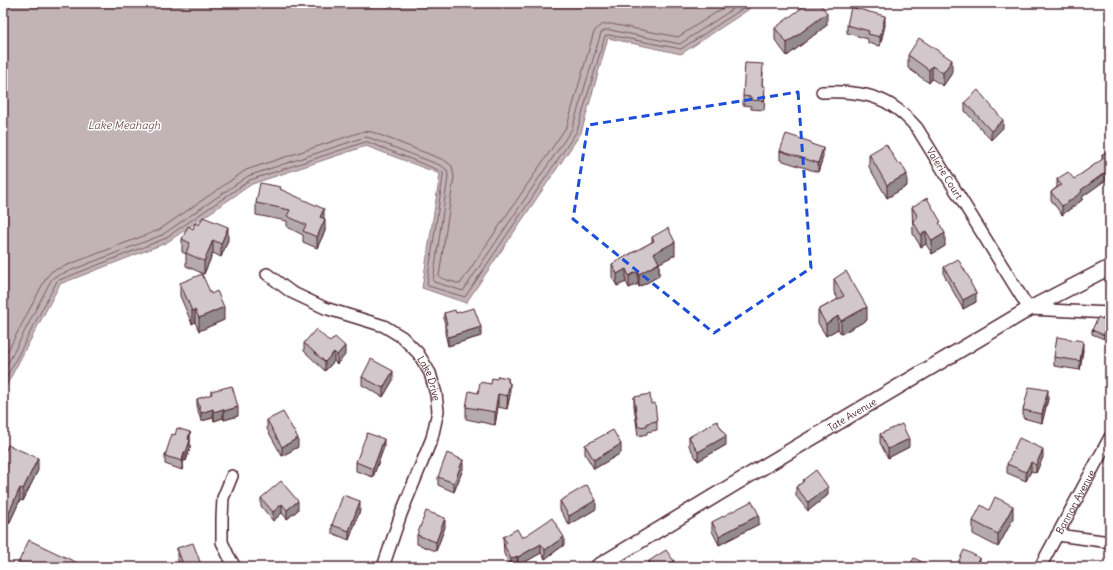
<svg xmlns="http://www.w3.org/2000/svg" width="1113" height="570" font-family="Delius,sans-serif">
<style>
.water{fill:#c1b3b6;stroke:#91787e}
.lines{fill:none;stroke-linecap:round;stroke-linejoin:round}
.shore{stroke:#7a5a63;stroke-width:1}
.minor-casing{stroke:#4a1f2b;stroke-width:14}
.tertiary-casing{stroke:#4a1f2b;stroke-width:17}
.minor{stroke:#fff;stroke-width:11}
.tertiary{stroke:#fff;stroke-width:14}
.wall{fill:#b5abaf;stroke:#4a1f2b}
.shaded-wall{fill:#938b8e;stroke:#4a1f2b}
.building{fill:#d2c7cb;stroke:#4a1f2b}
.marked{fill:none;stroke:#1d4ed8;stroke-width:3;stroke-dasharray:8 5;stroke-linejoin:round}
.labels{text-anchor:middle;stroke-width:3;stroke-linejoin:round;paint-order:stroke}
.street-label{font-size:10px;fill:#4a1f2b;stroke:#fff}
.water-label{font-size:11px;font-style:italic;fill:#74535c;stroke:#fff}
</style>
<rect width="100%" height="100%" fill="#fff"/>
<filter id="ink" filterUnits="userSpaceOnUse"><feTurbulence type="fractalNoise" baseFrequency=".025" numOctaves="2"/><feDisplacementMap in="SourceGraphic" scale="8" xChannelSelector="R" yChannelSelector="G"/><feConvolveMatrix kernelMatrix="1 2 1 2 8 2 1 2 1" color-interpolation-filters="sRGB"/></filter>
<g filter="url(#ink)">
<path class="water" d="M3,3H754L748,10L681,54L608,38L581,133L466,303L422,288L440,174L366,146L252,184L166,243L60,284L3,392Z"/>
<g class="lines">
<path class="shore" d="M3,360L46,278L52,271L159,230L246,170L364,131L372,132L444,160L452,166L454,177L439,276L441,278L460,284L567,126L593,35C596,27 602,23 611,24L678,37L731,3
M3,373L51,280L54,277L162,235L248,176L365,137L370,138L442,166L447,170L448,177L433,281L434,282L463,291L572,129L601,33L605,30H610L680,44L742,3
M3,384L57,281L164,239L250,180L365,142H368L443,172V176L427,284L428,286L465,297L577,131L605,36L609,35L681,49L745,7L749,3"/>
<defs>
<g id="minor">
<path id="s1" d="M822,92C844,91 872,93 891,105C901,111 909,119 917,128L1029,309L1110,313"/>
<path id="s2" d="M267,274L291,292L325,308L384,326L402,337L418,353L430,373L436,394L438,411L432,438L401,514L383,567"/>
<path d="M232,476L223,498L222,518V542L228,555L235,567"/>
<path d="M1057,535L1110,542"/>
<path id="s3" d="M1040,567L1110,437"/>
</g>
<g id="tertiary">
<path id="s4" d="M597,567L736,483L1029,309L1110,267"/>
</g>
</defs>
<use href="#minor" class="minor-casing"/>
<use href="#tertiary" class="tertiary-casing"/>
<use href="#minor" class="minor"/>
<use href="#tertiary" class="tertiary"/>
</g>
<path class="wall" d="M827,25L787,56L775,40V28Z
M847,25H885L880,46L868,43V39L847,33Z
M908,55L952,73L943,86L932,79L929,83L908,68Z
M763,73L762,86L765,95L764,110L751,109V106L743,105V96Z
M965,102L1003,128L991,140L965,111Z
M1110,150L1105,180L1082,197V200L1062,215L1051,200V192L1057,187V179H1074L1102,160V155Z
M780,151L823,157L818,172L780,160Z
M869,154L907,186L887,198L869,167Z
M281,190L324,219L325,231L317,248L303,242V235L287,227V221L256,215V203Z
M912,207L941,227L945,246L932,254L926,244L921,247L913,234Z
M193,229L228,240L221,257L213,253L204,274L186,266V254L182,252V239Z
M652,237L675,255L659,263V276L639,287L638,284L629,288L626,282L617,286L612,277V264L652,242Z
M944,267L971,284L976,302L963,309L944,275Z
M834,279L867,320L841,334L838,329L826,336L818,323V310L838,299L834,292Z
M180,283L211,294L224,320L199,331L195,322L192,324L180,296Z
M444,313H456L481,336L448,346L445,333V324L444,321Z
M1109,326L1104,339L1092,334V330Z
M330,342L345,355L337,364L334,361L325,371L304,351V343Z
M1083,350L1080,370L1054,366V357Z
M362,377L393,380L383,397L362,385Z
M508,382L510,395L507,409L498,407L495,425L466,419V407L478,393L491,384Z
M211,391L238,416L224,420L223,418L214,421L213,418L201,421L197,407V399L211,395Z
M634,397L651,404L657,421V430L647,432V434L638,436L634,406Z
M1048,399L1042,423L1023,418V410Z
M267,420L298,447L282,456L267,429Z
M190,432V448L186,461L184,460L182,470L165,464V456L175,435Z
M880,434L909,447L888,458L880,443Z
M689,437L726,445L698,461L689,446Z
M585,445L621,453L594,469L585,454Z
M384,447L373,477L356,471V462Z
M3,456L38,470L23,501L20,500L9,524L7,522L3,531Z
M1043,457L1036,473L1031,471L1026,481L1007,473V464Z
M463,469L454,492L438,485V477Z
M803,480L828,495L808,511L796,496V487L803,482Z
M261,498L298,510L287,519L282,513L273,521L261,506Z
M560,501L596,509L569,525L560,510Z
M360,510L349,540L332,533V525Z
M989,510L1013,519L998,547L973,534V521Z
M712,522L759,524L719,545L712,531Z
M445,527L436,551L417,544V535Z
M503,537L522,538L564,545L545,559L541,553L518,566L517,564L511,567L504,554Z
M177,548L202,567H180L177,557Z
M649,561L674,567H649Z
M18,563L86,567H18Z"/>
<path class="shaded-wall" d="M827,13V25L787,56V43Z
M885,16V25L880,46V37Z
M952,60V73L943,86V73Z
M932,66V79L929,83V70Z
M1003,120V128L991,140V131Z
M823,148V157L818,172V163Z
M1110,169V177L1082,197V200L1062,215V206L1081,190Z
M907,174V186L887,198V185Z
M324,209V220L320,217Z
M325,219V231L317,248V237Z
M228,227V240L221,257V244Z
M926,231V244L921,247V235Z
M945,233V246L932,254V241Z
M213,240V253L204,274V261Z
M675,242V255L654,266V253Z
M659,263V276L639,287V274Z
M626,269V282L617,286V274Z
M638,271V284L629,288V276Z
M976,293V302L963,309V300Z
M224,307V320L199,331V318Z
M867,307V320L841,334V321Z
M195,310V322L192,324V311Z
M838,316V329L826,336V324Z
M1109,322V326L1104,339V335Z
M481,327V336L448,346V337Z
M1083,341V350L1080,370V361Z
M345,346V355L337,364V355Z
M334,352V361L325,371V362Z
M393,371V380L383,397V388Z
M508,378V391L510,383V395L507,409L508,382Z
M1048,390V399L1042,423V414Z
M498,394V407L495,425V412Z
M238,407V416L224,420V411Z
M213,409V418L201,421V413Z
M223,409V418L214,421V412Z
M190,432V448L186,461V452L188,439Z
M726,436V445L698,461V452Z
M298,438V447L282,456V447Z
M384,439V447L373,477V469Z
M909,439V447L888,458V449Z
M621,444V453L594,469V460Z
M1043,449V457L1036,473V465Z
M184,452V460L182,470V461Z
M38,458V470L23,501V489Z
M463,460V469L454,492V483Z
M1031,462V471L1026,481V472Z
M828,487V495L808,511V502Z
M20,488V500L9,524V512Z
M596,500V509L569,525V516Z
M298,501V510L287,519V510Z
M360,501V510L349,540V531Z
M282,504V513L273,521V512Z
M1013,506V519L998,547V534Z
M7,511V522L3,531V519Z
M759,515V524L719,545V536Z
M445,518V527L436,551V542Z
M564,537V545L545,559V550Z
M541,544V553L518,566V557Z
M517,556V564L511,567V559Z
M980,558V566L979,567H975Z
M674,561V567H668V565Z"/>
<path class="building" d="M808,3H819L827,13L787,43L775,28Z
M851,7L885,16L880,37L868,34L869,31L847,25Z
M919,38L952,60L943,73L932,66L929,70L908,55Z
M745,63L763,64L762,86H765L764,101L751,100V97L743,96Z
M978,90L1003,120L991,131L965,102Z
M786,134L811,142V144L823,148L818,163L780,151Z
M886,144L898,164L901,163L907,174L887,185L869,154Z
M1110,150V169L1081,190L1082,192L1062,206L1051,192L1061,185L1057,179L1068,172L1074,179L1104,158L1102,155Z
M260,183L281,187L280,189L324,209L320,217L325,219L317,237L303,231L306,225L287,216L290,210L256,203Z
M927,198L941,222L939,223L945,233L932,241L926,231L921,235L913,221L918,217L912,207Z
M203,217L228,227L221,244L213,240L204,261L186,253L190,243L182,239L188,226L193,229L195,223L199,225Z
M668,228L675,242L654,253L659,263L639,274L638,271L629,276L626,269L617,274L612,264L654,241L652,237Z
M958,259L971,281L970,282L976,293L963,300L944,267Z
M846,271L867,307L841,321L838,316L826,324L818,310L844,296L834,279Z
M202,274L211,294L217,291L224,307L199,318L195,310L192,311L180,283Z
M474,308L481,327L448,337L445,325L447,324L444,313L455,310L456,313Z
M1098,317L1109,322L1104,335L1092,330Z
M316,329L330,342L335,337L345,346L337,355L334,352L325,362L304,343Z
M1057,337L1083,341L1080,361L1054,357Z
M371,359L393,371L383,388L362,377Z
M498,376L508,378V382L510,383L507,396L498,394L495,412L466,407L469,391L478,393L480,382L491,384L492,378L497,379Z
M232,386L238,407L224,411L223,409L214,412L213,409L201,413L197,399L212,394L211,391Z
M1029,387L1048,390L1042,414L1023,410Z
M650,394L651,404L655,403L657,421L647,423V426L638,427L634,397Z
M283,412L298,438L282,447L267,420Z
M717,421L726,436L698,452L689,437Z
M902,424L909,439L888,449L880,434Z
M177,428L190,432L188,439L190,440L186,452H184L182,461L165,456L172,434L175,435Z
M613,430L621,444L594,460L585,445Z
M367,433L384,439L373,469L356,462Z
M1019,438L1043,449L1036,465L1031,462L1026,472L1007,464Z
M8,445L38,458L23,489L20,488L9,512L7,511L3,519V456Z
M447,453L463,460L454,483L438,477Z
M816,470L828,487L808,502L796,487L804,481L803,480Z
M281,481L298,501L287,510L282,504L273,512L261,498Z
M587,485L596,500L569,516L560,501Z
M343,495L360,501L349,531L332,525Z
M995,497L1013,506L998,534L973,521L981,505L989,510Z
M752,501L759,515L719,536L712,522Z
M426,511L445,518L436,542L417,535Z
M552,518L564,537L545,550L541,544L518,557L517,556L511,559L504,545L507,543L503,537L517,529L522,538Z
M29,540L86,567H26L18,563Z
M193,543L202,567H184L177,548Z
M666,550L674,561L668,565V567H653L649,561Z
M964,550L980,558L975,567H956Z
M1109,555H1110V567H1108Z
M914,558L928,565L927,567H909Z
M432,562L433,567H415V566Z"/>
</g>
<path class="marked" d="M798,92L811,268L714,333L573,219L588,125Z"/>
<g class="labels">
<g class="street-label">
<text dy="4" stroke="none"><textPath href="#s1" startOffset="159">Valerie Court</textPath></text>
<text dy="4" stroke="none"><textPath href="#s2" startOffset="201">Lake Drive</textPath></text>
<text dy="4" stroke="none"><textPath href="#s4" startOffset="297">Tate Avenue</textPath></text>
<text dy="4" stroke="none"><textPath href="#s3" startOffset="74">Bannon Avenue</textPath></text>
</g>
<g class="water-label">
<text x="124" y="129">Lake Meahagh</text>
</g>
</g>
<rect width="1113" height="570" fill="none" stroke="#fff" stroke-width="16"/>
<rect x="8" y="8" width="1097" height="554" fill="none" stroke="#4a1f2b" stroke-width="1.5" filter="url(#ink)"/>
</svg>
